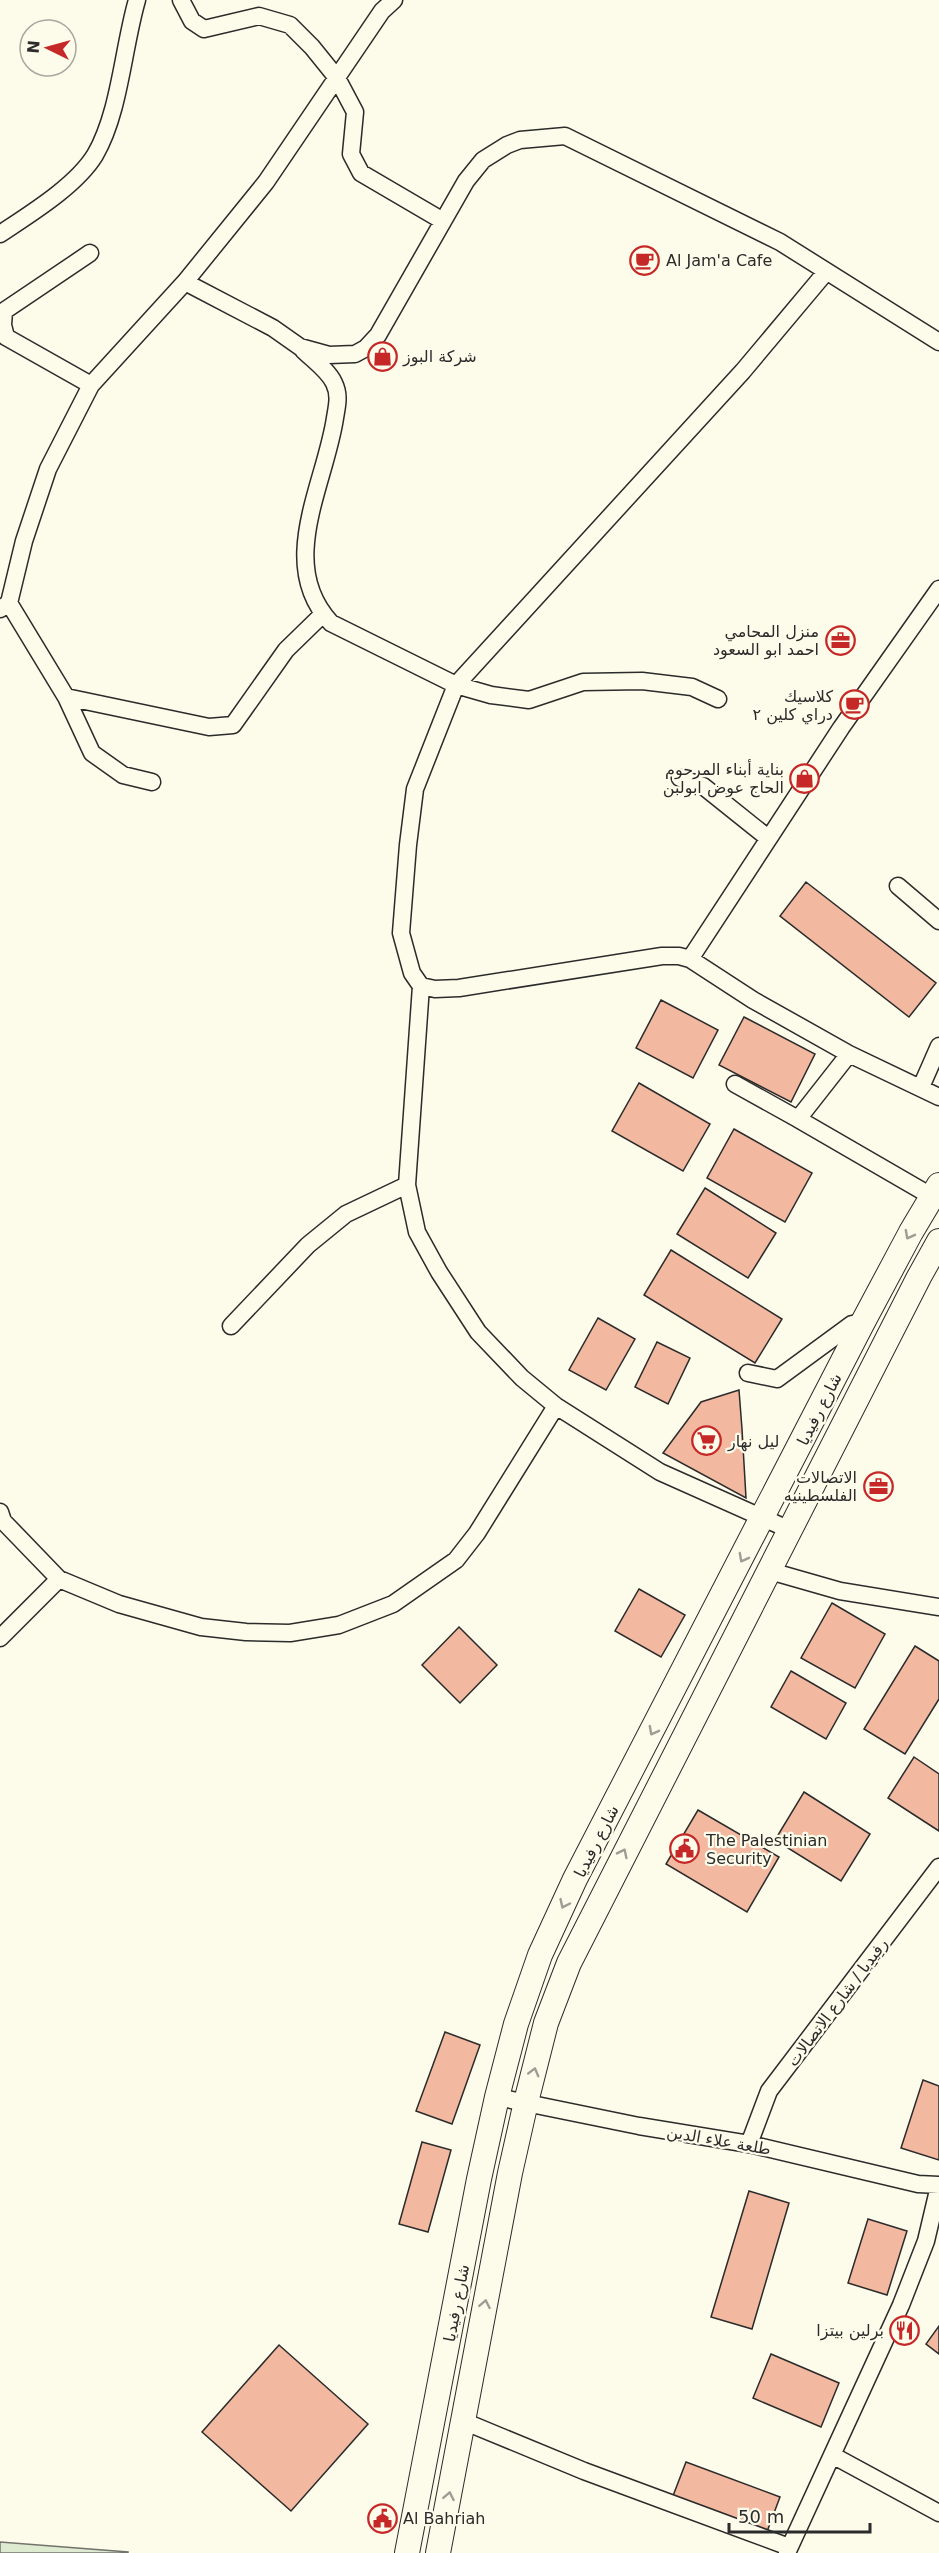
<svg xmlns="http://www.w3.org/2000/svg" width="939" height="2553" font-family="'DejaVu Sans','Noto Sans Arabic',sans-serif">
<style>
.grass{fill:#deebd1;stroke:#74746e;stroke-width:1.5}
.building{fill:#f2b8a0;stroke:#2b2b2b;stroke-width:1.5}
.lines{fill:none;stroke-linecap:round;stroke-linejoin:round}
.minor-casing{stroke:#2b2b2b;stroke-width:19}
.secondary-casing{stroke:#2b2b2b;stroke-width:26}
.minor{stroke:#fdfbea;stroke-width:16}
.secondary{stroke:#fdfbea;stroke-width:24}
.oneway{stroke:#9e9d94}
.labels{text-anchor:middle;stroke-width:4.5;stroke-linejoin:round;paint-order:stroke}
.poi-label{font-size:16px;fill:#2b2b2b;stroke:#fdfbea;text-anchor:start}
.street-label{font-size:16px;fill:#2b2b2b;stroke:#fdfbea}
</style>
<rect width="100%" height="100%" fill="#fdfbea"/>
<path class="grass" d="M0,2542L128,2552V2553H0Z"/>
<path class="building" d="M806,882L936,983L909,1017L780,916Z
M661,1000L718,1030L693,1078L636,1048Z
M744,1017L815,1054L791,1102L719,1065Z
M639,1083L710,1124L683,1171L612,1131Z
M734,1129L812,1173L785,1222L707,1178Z
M705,1188L776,1233L748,1278L677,1234Z
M671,1250L782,1319L755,1363L644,1295Z
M598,1318L635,1339L606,1390L569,1370Z
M657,1342L690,1358L668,1404L635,1387Z
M739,1390L742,1429L746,1498L663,1453L701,1402Z
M639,1589L685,1615L661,1657L615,1631Z
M832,1603L885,1634L855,1688L801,1658Z
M459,1627L497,1665L460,1703L422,1665Z
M915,1646L939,1661V1699L905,1754L864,1729Z
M791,1671L846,1703L826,1739L771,1707Z
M914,1757L939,1774V1831L888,1798Z
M804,1792L870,1834L841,1881L775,1840Z
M698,1810L779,1857L747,1912L666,1864Z
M445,2032L480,2045L452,2124L416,2111Z
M923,2080L939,2086V2160L901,2148Z
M422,2142L451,2150L428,2232L399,2224Z
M749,2191L789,2203L752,2329L711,2317Z
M868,2219L907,2231L887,2295L848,2283Z
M939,2326V2354L926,2344Z
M279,2345L368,2424L291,2511L202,2432Z
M771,2354L839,2383L821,2427L753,2398Z
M686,2462L780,2497L765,2537L671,2501Z"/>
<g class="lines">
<defs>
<path id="minor" d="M181,0L192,21L204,29L259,16L290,25L312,47L337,78L355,112L351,154L361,173L443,221
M0,234C30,214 76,186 95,155C120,112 123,48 137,0
M90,253L4,311L3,325L6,337L91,385
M826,272L743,371L456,685L415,789L408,845L401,933L412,973L421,986L435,989L459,988L662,956H679L690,959L753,1000L849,1054L939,1097
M185,282L273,328L300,347L329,355L355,354L366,348L378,335L466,181L483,160L507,145L520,140L565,136L780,242L939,342
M303,350C313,360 328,370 334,383C340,395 337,406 335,418C325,485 276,564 331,623L456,685L491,695L529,700L583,682L642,681L692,687L718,699
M9,603L66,697L92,753L123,775L152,782
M0,609L9,603L24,541L48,469L91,385L185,282L266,182L382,11L394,0
M66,697L209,727L233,725L286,650L323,614
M680,778L703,786L768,838
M898,886L939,921
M690,959L841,728L939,589
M421,986L407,1185L417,1232L439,1272L478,1332L522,1378L556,1406L660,1472L790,1530
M849,1054L798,1119L931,1196
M735,1084L798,1119
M921,1087L939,1046
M231,1326L308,1245L346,1214L407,1185
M748,1373L777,1379L852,1324L863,1322
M0,1512L3,1521L59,1579L119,1604L201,1627L246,1632L290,1633L339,1625L393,1604L456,1560L477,1533L556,1406
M770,1571L840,1591L939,1607
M0,1638L59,1579
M497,2097L639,2126L749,2144L918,2184L939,2185
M749,2144L769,2091L939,1867
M463,2421L584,2471L789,2547
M832,2455L939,2513
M787,2553L901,2305L926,2241L939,2186"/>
<path id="secondary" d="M407,2553L479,2179L497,2097L516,2024L540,1955L575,1879L863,1322L911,1232L939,1185
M438,2553L510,2173L526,2102L546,2023L569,1963L919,1277L939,1241"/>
</defs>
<use href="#minor" class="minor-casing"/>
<use href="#secondary" class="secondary-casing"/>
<use href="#minor" class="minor"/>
<use href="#secondary" class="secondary"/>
</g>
<defs><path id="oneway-chevron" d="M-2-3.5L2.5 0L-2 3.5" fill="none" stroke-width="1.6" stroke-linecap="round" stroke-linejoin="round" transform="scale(1.5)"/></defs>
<g class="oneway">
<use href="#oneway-chevron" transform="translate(909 1235) rotate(118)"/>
<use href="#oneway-chevron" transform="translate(743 1558) rotate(118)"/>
<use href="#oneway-chevron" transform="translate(653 1731) rotate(118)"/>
<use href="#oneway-chevron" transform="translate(623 1853) rotate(-64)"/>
<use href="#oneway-chevron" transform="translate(564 1904) rotate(115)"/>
<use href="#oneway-chevron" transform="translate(534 2072) rotate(-75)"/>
<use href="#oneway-chevron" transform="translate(485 2304) rotate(-79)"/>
<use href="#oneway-chevron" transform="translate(449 2496) rotate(-79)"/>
</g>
<defs>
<symbol id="cafe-ring" viewBox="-11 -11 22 22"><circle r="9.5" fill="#fdfbea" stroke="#c62828" stroke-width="1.5"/><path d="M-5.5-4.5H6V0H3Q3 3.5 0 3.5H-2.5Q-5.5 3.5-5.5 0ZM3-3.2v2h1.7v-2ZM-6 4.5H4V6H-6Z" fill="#c62828"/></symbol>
<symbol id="shop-ring" viewBox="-11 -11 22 22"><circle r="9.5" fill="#fdfbea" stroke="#c62828" stroke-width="1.5"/><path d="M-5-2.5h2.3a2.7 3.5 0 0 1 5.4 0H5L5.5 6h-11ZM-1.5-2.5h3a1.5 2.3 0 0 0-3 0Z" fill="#c62828"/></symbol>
<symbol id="office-ring" viewBox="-11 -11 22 22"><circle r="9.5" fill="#fdfbea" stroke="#c62828" stroke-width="1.5"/><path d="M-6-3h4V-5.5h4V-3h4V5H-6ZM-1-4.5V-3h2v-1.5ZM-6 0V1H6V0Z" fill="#c62828"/></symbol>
<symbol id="supermarket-ring" viewBox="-11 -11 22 22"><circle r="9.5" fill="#fdfbea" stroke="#c62828" stroke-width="1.5"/><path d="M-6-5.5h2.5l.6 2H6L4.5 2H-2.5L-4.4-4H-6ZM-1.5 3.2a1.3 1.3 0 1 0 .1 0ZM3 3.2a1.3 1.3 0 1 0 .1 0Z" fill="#c62828"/></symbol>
<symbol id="civic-ring" viewBox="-11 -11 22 22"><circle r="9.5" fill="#fdfbea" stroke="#c62828" stroke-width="1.5"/><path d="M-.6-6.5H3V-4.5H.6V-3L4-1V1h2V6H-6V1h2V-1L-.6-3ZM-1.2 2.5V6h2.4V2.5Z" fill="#c62828"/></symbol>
<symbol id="restaurant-ring" viewBox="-11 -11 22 22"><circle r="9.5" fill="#fdfbea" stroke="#c62828" stroke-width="1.5"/><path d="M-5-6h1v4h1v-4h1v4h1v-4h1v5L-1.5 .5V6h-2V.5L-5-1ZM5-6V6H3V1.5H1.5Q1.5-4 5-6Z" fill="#c62828"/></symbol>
</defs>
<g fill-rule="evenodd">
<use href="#cafe-ring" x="628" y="244" width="33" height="33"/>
<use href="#shop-ring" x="366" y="340" width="33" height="33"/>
<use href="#office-ring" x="824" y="624" width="33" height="33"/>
<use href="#cafe-ring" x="838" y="688" width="33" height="33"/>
<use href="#shop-ring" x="788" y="762" width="33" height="33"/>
<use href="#supermarket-ring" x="690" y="1424" width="33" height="33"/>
<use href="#office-ring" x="862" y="1470" width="33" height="33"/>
<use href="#civic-ring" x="668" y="1832" width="33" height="33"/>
<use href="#restaurant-ring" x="888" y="2314" width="33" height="33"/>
<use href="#civic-ring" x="366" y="2502" width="33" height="33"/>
</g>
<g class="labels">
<g class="poi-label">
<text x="666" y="266">Al Jam'a Cafe</text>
<text x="403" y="362">شركة البوز</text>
<text x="819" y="637" text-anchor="end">منزل المحامي<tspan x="819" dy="18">احمد ابو السعود</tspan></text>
<text x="833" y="702" text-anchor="end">كلاسيك<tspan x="833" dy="18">دراي كلين ٢</tspan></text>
<text x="784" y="775" text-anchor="end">بناية أبناء المرحوم<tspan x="784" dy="18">الحاج عوض ابولبن</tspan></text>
<text x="728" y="1447">ليل نهار</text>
<text x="857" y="1483" text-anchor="end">الاتصالات<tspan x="857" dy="18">الفلسطينيه</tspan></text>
<text x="706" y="1846">The Palestinian<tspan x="706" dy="18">Security</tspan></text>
<text x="884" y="2336" text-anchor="end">برلين بيتزا</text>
<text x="403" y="2524">Al Bahriah</text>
</g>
<g class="street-label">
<text transform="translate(819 1409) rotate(-63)" y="6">شارع رفيديا</text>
<text transform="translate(596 1841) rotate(-63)" y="6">شارع رفيديا</text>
<text transform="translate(837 2002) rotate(-53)" y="6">رفيديا / شارع الاتصالات</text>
<text transform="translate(719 2140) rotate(10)" y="6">طلعة علاء الدين</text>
<text transform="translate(456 2303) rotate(-79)" y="6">شارع رفيديا</text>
</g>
</g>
<g transform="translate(48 48) rotate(275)"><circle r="28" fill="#fdfbea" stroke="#a9a89e" stroke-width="1.5"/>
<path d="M0-4.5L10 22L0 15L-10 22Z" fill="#c62828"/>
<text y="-9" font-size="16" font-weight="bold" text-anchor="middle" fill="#2b2b2b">N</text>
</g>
<path d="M729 2523v9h141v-9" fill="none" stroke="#2b2b2b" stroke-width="3"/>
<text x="738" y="2523" font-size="18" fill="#2b2b2b" stroke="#fdfbea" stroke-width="4.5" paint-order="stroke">50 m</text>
</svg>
